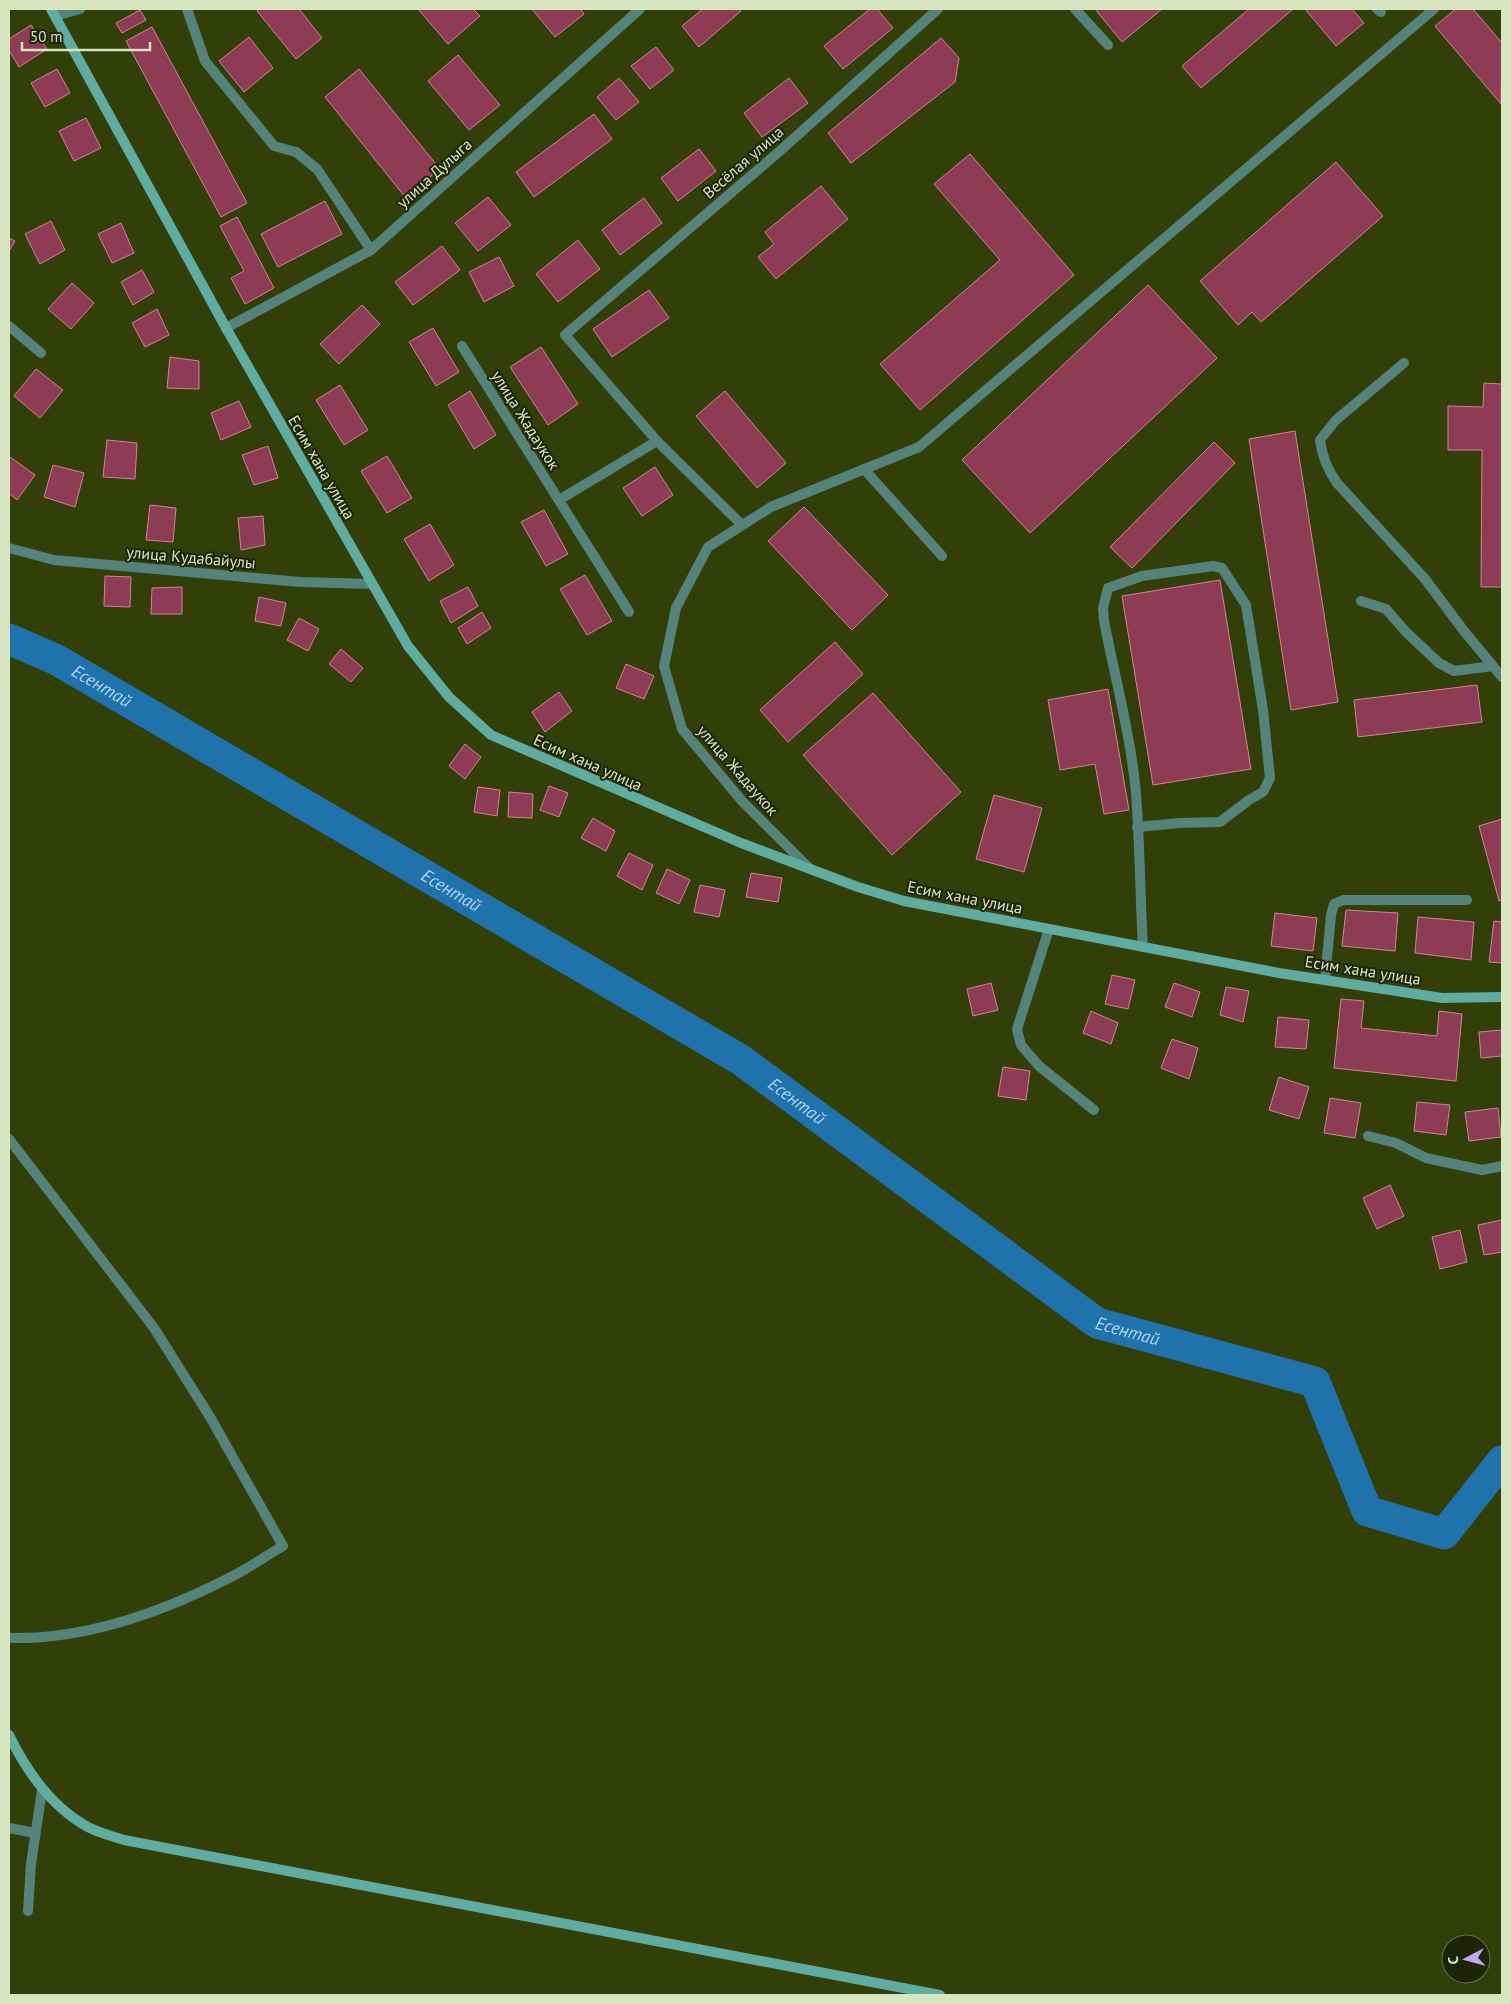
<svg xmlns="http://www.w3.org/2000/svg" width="1511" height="2004" font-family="'PT Sans',sans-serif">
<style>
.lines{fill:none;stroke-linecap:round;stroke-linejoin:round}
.river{stroke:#1f73aa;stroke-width:31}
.building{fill:#8e3c56;stroke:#d08498}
.lane{stroke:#55837b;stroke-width:10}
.street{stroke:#55837b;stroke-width:10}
.secondary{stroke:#60aca0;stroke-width:10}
.labels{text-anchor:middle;stroke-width:4;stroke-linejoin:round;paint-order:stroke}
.street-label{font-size:16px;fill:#d9e4c1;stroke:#1d2407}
.water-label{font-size:18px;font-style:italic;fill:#afd5f3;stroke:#1d2407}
</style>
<rect width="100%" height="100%" fill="#323f09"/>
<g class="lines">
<path class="river" id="s1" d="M9,639L57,660L741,1060L1097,1323L1315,1382L1367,1511L1444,1534L1502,1461"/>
</g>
<path class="building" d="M259,9H299L322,38L296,59L257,11Z
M418,9H473L480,16L448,44Z
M532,9H580L584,14L555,37Z
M703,9H739L741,11L699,47L682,26Z
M870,9H877L893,28L843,69L824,46Z
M1095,9H1162L1122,42Z
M1249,9H1293L1201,88L1182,66Z
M1305,9H1352L1364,23L1336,46Z
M1456,9H1473L1502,43L1501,104L1435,26Z
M140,10L146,20L122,33L116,23Z
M31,25L47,49L19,67L9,50V39Z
M152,27L247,203L221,217L126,41Z
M249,37L273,68L244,92L219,61Z
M941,38L959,58L955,82L851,163L828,133Z
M656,47L674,70L650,89L631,66Z
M458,55L500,105L469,130L428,81Z
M57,69L70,93L45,107L31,83Z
M359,69L440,169L405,197L325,97Z
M619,78L639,102L616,120L597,97Z
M789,78L808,103L762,137L744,113Z
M594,114L612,139L534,197L516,172Z
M86,118L101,148L74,161L59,131Z
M699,149L716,171L678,201L661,178Z
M970,154L1074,275L920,410L880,364L1000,260L934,184Z
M1336,162L1383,216L1261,322L1252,312L1238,325L1200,281Z
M821,186L848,219L776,279L758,257L774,244L765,232Z
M488,197L511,225L478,251L455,223Z
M644,198L662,223L620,255L602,230Z
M325,201L342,234L278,267L261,234Z
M237,217L274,288L245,304L231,278L244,271L220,226Z
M51,221L65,250L40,264L25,234Z
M121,223L134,253L112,263L98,234Z
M9,238L15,241L9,251Z
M578,240L600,269L558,302L536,274Z
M442,246L460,270L413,305L395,282Z
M499,257L514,286L484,302L469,272Z
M142,270L154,292L133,305L121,282Z
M72,283L94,303L71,329L48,309Z
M1148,285L1217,358L1030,533L962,460Z
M649,290L669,318L612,357L593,329Z
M362,305L380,324L339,364L320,344Z
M157,309L169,335L145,347L132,323Z
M433,328L459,372L436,386L409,342Z
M541,347L578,404L548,425L510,367Z
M170,357L199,361V389L167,388Z
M36,369L63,390L40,418L14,396Z
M1484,383L1502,384V587H1481L1482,450H1448V406L1483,407Z
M340,385L368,430L344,445L316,400Z
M470,391L496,435L474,449L448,405Z
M725,391L786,463L757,488L696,416Z
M239,401L251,427L221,440L211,413Z
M1295,431L1338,702L1291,710L1249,439Z
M107,440L137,443L135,479L103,477Z
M1214,442L1235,463L1132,568L1110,547Z
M268,446L278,478L254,485L242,455Z
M387,456L412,498L387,513L361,471Z
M10,457L35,475L17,500L9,493V459Z
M53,465L84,473L75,507L44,497Z
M655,467L673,495L642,516L623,488Z
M150,505L176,508L173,542L146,540Z
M804,507L888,595L852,630L768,541Z
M544,510L568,554L546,566L521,522Z
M263,516L265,545L241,550L238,518Z
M430,524L454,565L429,581L404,539Z
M585,575L612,621L587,635L560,589Z
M105,576L131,577L130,607L104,606Z
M1220,580L1251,769L1153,785L1122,596Z
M182,587V614H151L152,588Z
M468,587L478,606L451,623L440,601Z
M259,597L286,603L281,626L255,621Z
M482,612L491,628L467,644L458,628Z
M299,618L319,629L308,651L287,640Z
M835,642L863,674L788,742L760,710Z
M341,649L363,668L351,682L329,664Z
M626,664L654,676L644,699L616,688Z
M1477,685L1482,722L1358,737L1354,700Z
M1108,689L1129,810L1104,814L1095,764L1060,770L1048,700Z
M559,692L572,711L545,732L532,712Z
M873,693L961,792L892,855L803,755Z
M465,744L481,757L465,779L449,766Z
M549,786L568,793L559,817L540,810Z
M478,787L500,790L497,816L474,812Z
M509,792L533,794L532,818L508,817Z
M994,795L1042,808L1024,872L976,859Z
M593,818L615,831L606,851L581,838Z
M1502,819V900L1499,901L1479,826Z
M629,853L653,865L642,890L617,876Z
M667,869L690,880L679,904L656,893Z
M751,873L782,878L778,902L746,897Z
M700,885L725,890L719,917L694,912Z
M1346,910L1398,913L1395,951L1342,946Z
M1275,913L1317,918L1313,951L1271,946Z
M1418,917L1474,922L1471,960L1415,953Z
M1494,921L1502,922V963L1489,962Z
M1112,975L1135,980L1128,1009L1105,1004Z
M991,983L998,1010L973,1016L967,989Z
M1174,983L1200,992L1192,1017L1165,1007Z
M1226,987L1249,991L1243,1022L1220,1015Z
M1341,999L1364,1001L1361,1028L1437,1036L1439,1011L1462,1014L1456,1081L1334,1068Z
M1091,1011L1118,1023L1111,1044L1083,1033Z
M1278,1017L1309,1020L1306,1049L1275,1047Z
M1502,1030V1056L1481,1058L1479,1032Z
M1172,1039L1198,1048L1189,1079L1161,1068Z
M1003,1067L1030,1071L1026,1100L998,1096Z
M1279,1077L1309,1087L1299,1119L1269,1110Z
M1330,1098L1361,1103L1355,1138L1324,1133Z
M1417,1102L1450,1105L1446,1135L1414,1131Z
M1498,1108L1501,1137L1469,1141L1465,1112Z
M1390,1185L1404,1216L1377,1229L1363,1198Z
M1502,1220V1252L1484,1255L1478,1225Z
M1460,1230L1467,1262L1440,1269L1432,1237Z"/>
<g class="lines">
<path class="lane" d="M187,9L205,61L274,146L296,152L317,169L371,250
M1075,9L1108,45
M1377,9L1381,12
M1404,363L1336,420L1320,440C1322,457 1327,469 1337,483L1425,579L1464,631L1502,677
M864,469L942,556
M1361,601L1386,609L1406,632L1439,663L1454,671L1493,666
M1137,827L1180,823L1220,822L1249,800L1263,792L1270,778L1263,710L1246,605L1222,568L1213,566L1142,576L1108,588L1103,608L1104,621C1115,678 1131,736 1136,794C1140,845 1140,896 1143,947
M1049,929L1017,1029L1021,1045L1039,1066L1094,1110
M1325,980L1331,915L1334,904L1343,900H1467
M9,1139L154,1328L210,1417L283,1546C264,1557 246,1570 227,1579C160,1613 84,1640 9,1638
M9,1828L35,1833
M28,1911L31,1864L42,1790"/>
<path class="street" d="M55,16L80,9
M9,326L41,353
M226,328L371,250L640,9
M462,346L629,612
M559,500L657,441
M742,525L657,441L565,335L781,150L938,9
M9,548L54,560L300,582L372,584
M810,869L742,801L682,729L664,666L676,608L708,547L771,507L919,447L1434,9
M1368,1136L1396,1143L1426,1158L1482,1170L1502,1166"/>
<path class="secondary" d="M51,9L226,328L408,646L449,697L491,735L741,843L858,887L904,901L1279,973L1442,998L1502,997
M9,1735C27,1772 51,1807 88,1827C99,1833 112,1836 124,1840L940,1995"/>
</g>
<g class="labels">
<g class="street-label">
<text transform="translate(743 162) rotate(-41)" y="6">Весёлая улица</text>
<text transform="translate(434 173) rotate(-42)" y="6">улица Дулыга</text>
<text transform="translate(526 420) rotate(58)" y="6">улица Жадаукок</text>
<text transform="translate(322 467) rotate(60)" y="6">Есим хана улица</text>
<text transform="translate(191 557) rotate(5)" y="6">улица Кудабайулы</text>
<text transform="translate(588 762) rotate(24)" y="6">Есим хана улица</text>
<text transform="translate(738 770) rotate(49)" y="6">улица Жадаукок</text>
<text transform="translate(965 897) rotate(11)" y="6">Есим хана улица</text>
<text transform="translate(1363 970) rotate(9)" y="6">Есим хана улица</text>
</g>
<g class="water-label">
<text dy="6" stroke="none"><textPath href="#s1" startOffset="104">Есентай</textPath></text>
<text dy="6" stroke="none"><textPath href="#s1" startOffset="509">Есентай</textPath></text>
<text dy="6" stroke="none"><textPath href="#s1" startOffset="914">Есентай</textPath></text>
<text dy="6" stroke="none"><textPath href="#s1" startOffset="1319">Есентай</textPath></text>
</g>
</g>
<rect width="1511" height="2004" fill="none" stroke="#d9e4c1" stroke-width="20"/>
<g transform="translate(1466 1959) rotate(264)"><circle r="24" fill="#1d2407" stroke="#687151"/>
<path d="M0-4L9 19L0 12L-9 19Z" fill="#c5a7f1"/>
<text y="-8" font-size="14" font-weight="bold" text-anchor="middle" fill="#d9e4c1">С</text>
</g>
<path d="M22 42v8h128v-8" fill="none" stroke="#d9e4c1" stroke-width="2.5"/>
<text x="30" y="42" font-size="15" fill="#d9e4c1" stroke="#1d2407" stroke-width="4" paint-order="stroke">50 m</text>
</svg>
